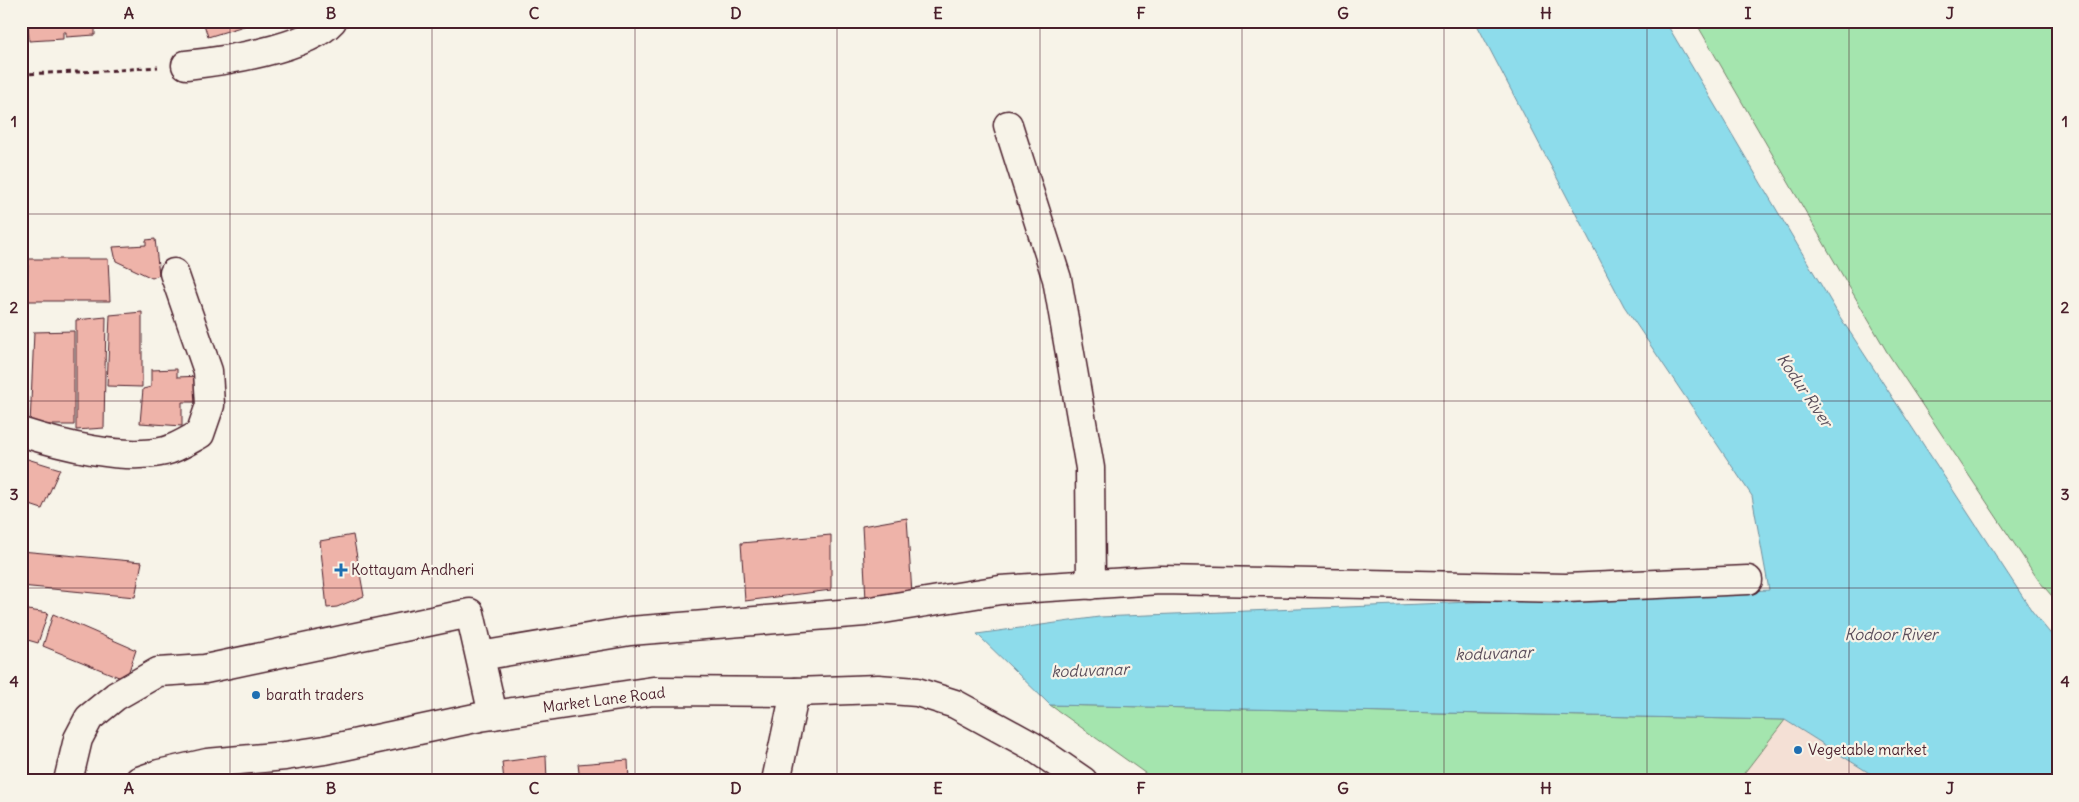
<svg xmlns="http://www.w3.org/2000/svg" width="2079" height="802" font-family="Delius,sans-serif">
<style>
.built{fill:#f4e0d5}
.green{fill:#a4e5ae;stroke:#77826c}
.water{fill:#8ddceb;stroke:#72909e}
.building{fill:#eeb3a9;stroke:#4a1f2b}
.lines{fill:none;stroke-linecap:round;stroke-linejoin:round}
.minor-casing{stroke:#4a1f2b;stroke-width:31}
.secondary-casing{stroke:#4a1f2b;stroke-width:31}
.path{stroke:#4a1f2b;stroke-width:3;stroke-dasharray:5 4;stroke-linecap:butt}
.minor{stroke:#f7f3e8;stroke-width:28}
.secondary{stroke:#f7f3e8;stroke-width:28}
.grid{fill:none;stroke:#4a1f2b;stroke-width:1;stroke-opacity:0.55}
.poi-dot{fill:#1f6fb2;stroke:#f7f3e8;stroke-width:2}
.labels{text-anchor:middle;stroke-width:4.5;stroke-linejoin:round;paint-order:stroke}
.poi-label{font-size:15px;fill:#4a1f2b;stroke:#f7f3e8;text-anchor:start}
.street-label{font-size:15px;fill:#4a1f2b;stroke:#f7f3e8}
.water-label{font-size:16px;font-style:italic;fill:#5b4e5b;stroke:#f7f3e8}
.neatline{fill:none;stroke:#4a1f2b;stroke-width:2}
.grid-label{font-size:16px;text-anchor:middle;font-weight:bold;fill:#4a1f2b}
</style>
<rect width="100%" height="100%" fill="#f7f3e8"/>
<filter id="ink" filterUnits="userSpaceOnUse"><feTurbulence type="fractalNoise" baseFrequency=".02" numOctaves="2"/><feDisplacementMap in="SourceGraphic" scale="10" xChannelSelector="R" yChannelSelector="G"/><feConvolveMatrix kernelMatrix="1 2 1 2 8 2 1 2 1" color-interpolation-filters="sRGB"/></filter>
<g filter="url(#ink)">
<path class="built" d="M1785,720L1882,781H1738Z"/>
<path class="green" d="M1695,21H2058V603L2039,581L1887,352Z
M1050,705L1785,720L1738,781H1156Z"/>
<path class="water" d="M1475,21H1665L1840,317L2032,611L2058,643V781H1882L1785,720L1050,705L977,634L1099,617L1769,590L1752,496L1624,306Z"/>
<path class="building" d="M28,21H95V35L66,37V32H63V39L29,41Z
M203,21H260L208,37Z
M505,21H568L567,25Z
M155,239L159,275L152,278L116,261L113,247L146,245V240Z
M28,259H108L110,301H27Z
M142,312V387L107,386L110,315Z
M106,317L104,428L76,430V320Z
M74,331V425H30L34,332Z
M177,369V377L200,376L199,402H182V426L140,423L143,389L151,387V370Z
M21,457L60,469L42,509L21,502Z
M907,518L912,594L866,600L862,526Z
M353,535L364,596L337,607L327,608L320,541Z
M831,535V590L745,601L741,543Z
M21,551L142,562L135,597L21,586Z
M21,609L48,613L38,643L21,638Z
M53,614L136,650L126,680L43,646Z
M546,756L547,781H504L502,762Z
M628,760L629,781H580L578,764Z"/>
<g class="lines">
<defs>
<path id="minor" d="M186,65C223,61 307,49 332,21
M1008,125L1057,279L1090,468L1091,585
M21,432C61,445 124,461 165,451C177,448 189,440 200,434L210,405L208,371L174,273
M480,656L630,631L865,612L1000,590L1160,580L1566,588L1748,580
M68,781L78,739L89,718L116,696L158,672L205,669L470,613L493,715
M776,781L795,692"/>
<path id="secondary" d="M139,781L159,774L207,763L285,756L325,750L480,717L653,691L795,692L878,689L917,692L955,704L1032,746L1083,781"/>
</defs>
<use href="#minor" class="minor-casing"/>
<use href="#secondary" class="secondary-casing"/>
<path class="path" d="M21,74L105,71L158,67"/>
<use href="#minor" class="minor"/>
<use href="#secondary" class="secondary"/>
</g>
</g>
<path class="grid" d="M230,21V781M432,21V781M635,21V781M837,21V781M1040,21V781M1242,21V781M1444,21V781M1647,21V781M1849,21V781M21,214H2058M21,401H2058M21,588H2058"/>
<g class="poi-dot">
<path d="M338.5 562.5h5v5h5v5h-5v5h-5v-5h-5v-5h5z"/>
<circle cx="256" cy="695" r="5"/>
<circle cx="1798" cy="750" r="5"/>
</g>
<g class="labels">
<g class="poi-label">
<text x="351" y="575">Kottayam Andheri</text>
<text x="266" y="700">barath traders</text>
<text x="1808" y="755">Vegetable market</text>
</g>
<g class="street-label">
<text transform="translate(604 700) rotate(-7)" y="5">Market Lane Road</text>
</g>
<g class="water-label">
<text transform="translate(1805 390) rotate(56)" y="6">Kodur River</text>
<text x="1891" y="640">Kodoor River</text>
<text transform="translate(1494 653) rotate(-2)" y="6">koduvanar</text>
<text transform="translate(1090 670) rotate(-2)" y="6">koduvanar</text>
</g>
</g>
<rect width="2079" height="802" fill="none" stroke="#f7f3e8" stroke-width="55"/>
<rect x="28" y="28" width="2024" height="746" class="neatline"/>
<g class="grid-label">
<text x="129" y="19">A</text>
<text x="331" y="19">B</text>
<text x="534" y="19">C</text>
<text x="736" y="19">D</text>
<text x="938" y="19">E</text>
<text x="1141" y="19">F</text>
<text x="1343" y="19">G</text>
<text x="1546" y="19">H</text>
<text x="1748" y="19">I</text>
<text x="1950" y="19">J</text>
<text x="14" y="127">1</text>
<text x="2065" y="127">1</text>
<text x="14" y="313">2</text>
<text x="2065" y="313">2</text>
<text x="14" y="500">3</text>
<text x="2065" y="500">3</text>
<text x="14" y="687">4</text>
<text x="2065" y="687">4</text>
<text x="129" y="794">A</text>
<text x="331" y="794">B</text>
<text x="534" y="794">C</text>
<text x="736" y="794">D</text>
<text x="938" y="794">E</text>
<text x="1141" y="794">F</text>
<text x="1343" y="794">G</text>
<text x="1546" y="794">H</text>
<text x="1748" y="794">I</text>
<text x="1950" y="794">J</text>
</g>
</svg>
